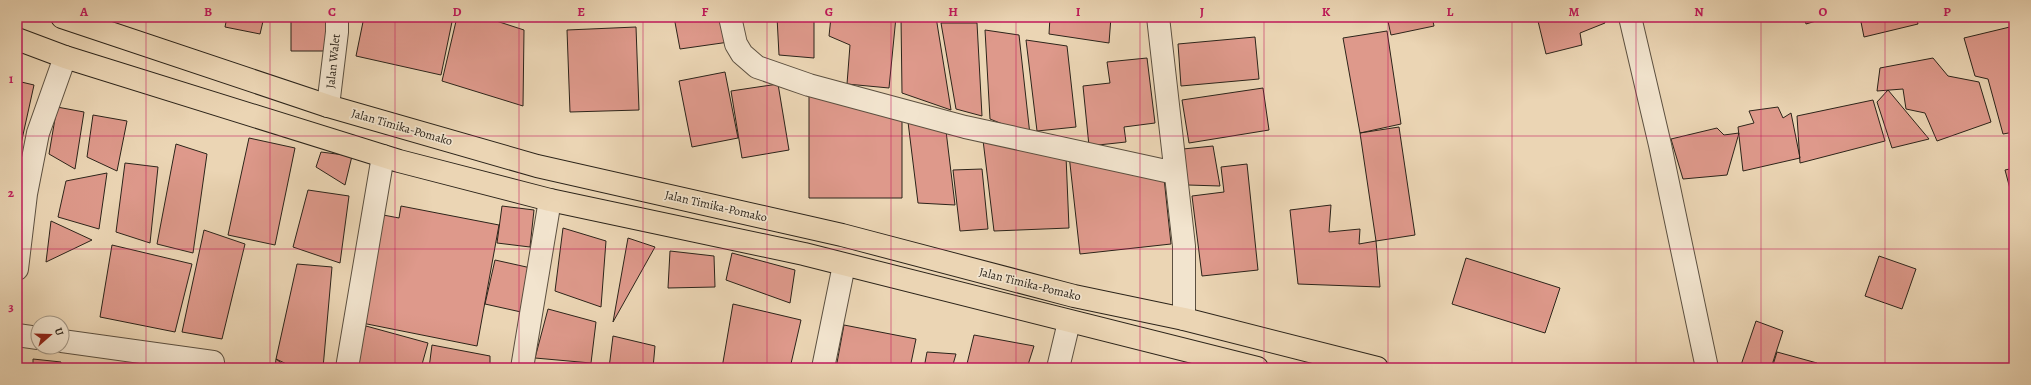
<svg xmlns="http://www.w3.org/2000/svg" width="2031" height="385" font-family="Alegreya,serif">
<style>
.building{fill:#de998b;stroke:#2c241a}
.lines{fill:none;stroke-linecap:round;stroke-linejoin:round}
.minor-casing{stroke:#5c5040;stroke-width:24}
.trunk-casing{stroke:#2c241a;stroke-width:24}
.minor{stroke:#f2e4ce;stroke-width:22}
.trunk{stroke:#ebd5b4;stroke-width:22}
.grid{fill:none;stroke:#c2185b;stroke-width:1;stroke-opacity:0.55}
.labels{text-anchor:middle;stroke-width:3.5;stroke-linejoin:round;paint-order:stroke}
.street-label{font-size:12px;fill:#2c241a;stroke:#f2e4ce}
.neatline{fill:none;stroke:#c2185b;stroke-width:1.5}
.grid-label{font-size:13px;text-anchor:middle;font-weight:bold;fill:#c2185b}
</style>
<rect width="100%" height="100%" fill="#ebd5b4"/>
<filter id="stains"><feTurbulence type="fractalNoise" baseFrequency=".005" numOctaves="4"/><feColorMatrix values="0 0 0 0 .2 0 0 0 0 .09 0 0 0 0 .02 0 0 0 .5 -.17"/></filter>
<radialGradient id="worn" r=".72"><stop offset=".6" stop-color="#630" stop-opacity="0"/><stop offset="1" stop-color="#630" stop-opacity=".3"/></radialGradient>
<path class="building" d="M227,17H264L260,34L225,27Z
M291,17H327V51H291Z
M364,17H453L441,75L356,56Z
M457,17H484L524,30L523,106L442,81Z
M674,17H725L729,42L680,49Z
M777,17H814V58L779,55Z
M831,17H896L889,88L847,84L850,45L829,36Z
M901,17H936L951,110L902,93Z
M1050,17H1111L1109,43L1049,34Z
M1387,17H1432L1434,26L1391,35Z
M1537,17H1603L1605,23L1580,33L1582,45L1546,54Z
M1804,17H1829L1806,24Z
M1860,17H1916L1918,24L1864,37Z
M941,23H977L982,116L956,109Z
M2014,26V132L2003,134L1988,79L1975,76L1964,38Z
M636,27L639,110L570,112L567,30Z
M985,30L1019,35L1030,135L990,119Z
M1387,31L1401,124L1360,133L1343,38Z
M1255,37L1259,79L1181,86L1178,44Z
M1026,40L1067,46L1076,127L1037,131Z
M1147,58L1155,123L1124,127L1126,142L1089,146L1083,86L1110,83L1107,62Z
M1933,58L1948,76L1979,82L1991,122L1937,141L1925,113L1906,109L1903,89L1877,91L1880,68Z
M725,72L738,138L692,147L679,81Z
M17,81L34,85L17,162Z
M778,84L789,150L742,158L731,91Z
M1263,88L1269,130L1189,143L1182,100Z
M809,90L902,115V198H809Z
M1888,90L1929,139L1892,148L1877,102Z
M1873,100L1885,141L1800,163L1797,116Z
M57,107L84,112L75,169L49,154Z
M1778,107L1783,118L1791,113L1800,158L1743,171L1738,127L1754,123L1749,111Z
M93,115L127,121L117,171L87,157Z
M908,122L946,131L955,205L918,203Z
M1399,127L1415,235L1376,241L1360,133Z
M1717,128L1724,135L1739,133L1727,175L1683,179L1671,139Z
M249,138L295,148L275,245L228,235Z
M983,140L1066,156L1069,228L994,231Z
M176,144L207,154L193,253L157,244Z
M1213,146L1220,186L1188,185L1183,149Z
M321,152L352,156L345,185L316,167Z
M1069,155L1164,178L1171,244L1080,254Z
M125,163L158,167L150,243L116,232Z
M1247,164L1258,270L1202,276L1192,196L1224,192L1221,167Z
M2014,168V200H2013L2005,170Z
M982,169L988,229L960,231L953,170Z
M107,173L99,229L58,217L66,181Z
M308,190L349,196L340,263L293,247Z
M1331,205L1329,232L1360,229L1359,244L1376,241L1380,287L1298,284L1290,210Z
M401,206L499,225L477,346L357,322L378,214L399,218Z
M502,206L534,210L530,247L497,243Z
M51,221L92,240L46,262Z
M563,228L606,241L601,307L555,291Z
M204,230L245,244L222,339L182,332Z
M628,238L655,247L613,322Z
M112,245L192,264L175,332L100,317Z
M670,251L714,256L715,287L668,288Z
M732,253L795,270L790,303L726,280Z
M1879,256L1916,269L1902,309L1865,296Z
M1466,258L1560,288L1545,333L1452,304Z
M495,260L531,268L521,312L485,304Z
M297,264L332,267L323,368H295L276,359Z
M733,304L801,320L790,368H722Z
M548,309L596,322L591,363L535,358Z
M1756,321L1783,331L1771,368H1740Z
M844,325L916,339L910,368H836Z
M366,326L428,343L421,368H355Z
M974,335L1034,346L1027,368H966Z
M613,336L655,346L653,368H609Z
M432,345L490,356V368H429Z
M927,352L956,354L952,368H924Z
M1777,352L1817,363L1816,368H1772Z
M33,359L61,362V368H33Z
M276,359L288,368H275Z"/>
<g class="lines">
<defs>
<path id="minor" d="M730,17L736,44L742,54L757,67L809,85L965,127L1175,173
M1158,17L1184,246V319
M1630,17L1660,145L1707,368
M328,106L337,32V17
M17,269L26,194L38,133L65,57
M17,335L38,338
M62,341L213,362
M347,368L383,156
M522,368L550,200
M823,368L844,265
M1058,368L1069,322"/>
<path id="trunk" d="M62,17L328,106L537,166L842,235L1074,296L1184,319L1377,368
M17,39L65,57L399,161L550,200L804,254L1257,368"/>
</defs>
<use href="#minor" class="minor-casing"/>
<use href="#trunk" class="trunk-casing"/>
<use href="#minor" class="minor"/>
<use href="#trunk" class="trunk"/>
</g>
<path class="grid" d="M146,17V368M270,17V368M395,17V368M519,17V368M643,17V368M767,17V368M891,17V368M1016,17V368M1140,17V368M1264,17V368M1388,17V368M1512,17V368M1636,17V368M1761,17V368M1885,17V368M17,136H2014M17,249H2014"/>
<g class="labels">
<g class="street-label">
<text transform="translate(333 61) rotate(-84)" y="4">Jalan Walet</text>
<text transform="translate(402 127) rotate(16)" y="4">Jalan Timika-Pomako</text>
<text transform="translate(716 206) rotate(13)" y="4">Jalan Timika-Pomako</text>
<text transform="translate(1030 284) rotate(14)" y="4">Jalan Timika-Pomako</text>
</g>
</g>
<rect width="2031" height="385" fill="none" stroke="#ebd5b4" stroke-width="44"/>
<g transform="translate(50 335) rotate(70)"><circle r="19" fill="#f2e4ce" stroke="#a39786"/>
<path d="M0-3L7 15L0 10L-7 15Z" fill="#8f2418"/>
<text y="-6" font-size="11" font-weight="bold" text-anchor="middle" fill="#2c241a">U</text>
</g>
<rect x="22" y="22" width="1987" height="341" class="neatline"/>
<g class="grid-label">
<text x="84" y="16">A</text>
<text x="208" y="16">B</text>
<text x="332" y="16">C</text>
<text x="457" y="16">D</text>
<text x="581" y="16">E</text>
<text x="705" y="16">F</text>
<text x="829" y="16">G</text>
<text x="953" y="16">H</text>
<text x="1078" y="16">I</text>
<text x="1202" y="16">J</text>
<text x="1326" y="16">K</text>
<text x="1450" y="16">L</text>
<text x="1574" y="16">M</text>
<text x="1699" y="16">N</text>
<text x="1823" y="16">O</text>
<text x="1947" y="16">P</text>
<text x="11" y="83">1</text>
<text x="11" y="197">2</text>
<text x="11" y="311">3</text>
</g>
<rect width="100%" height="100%" filter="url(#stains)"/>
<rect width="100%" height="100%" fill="url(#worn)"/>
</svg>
